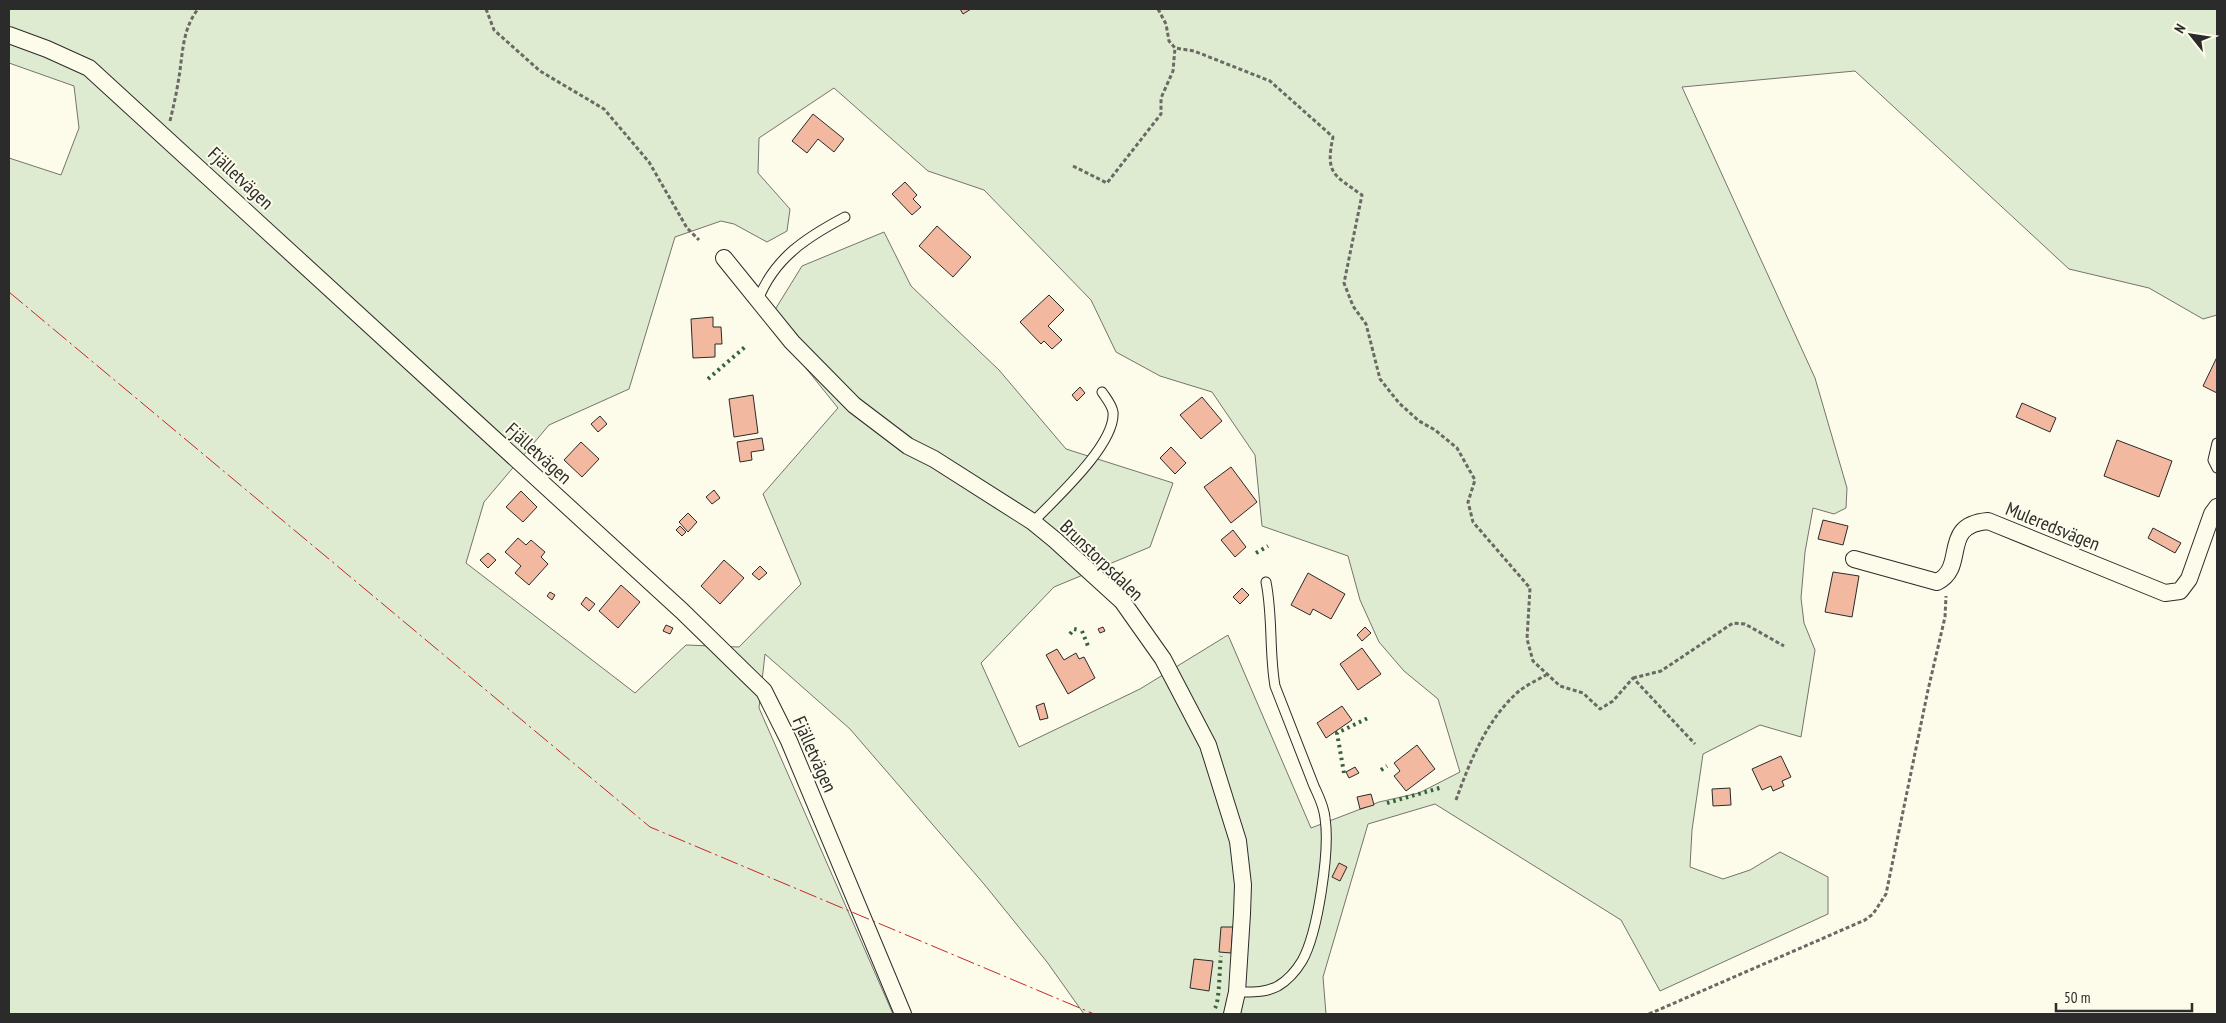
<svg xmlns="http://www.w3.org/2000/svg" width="2226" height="1023" font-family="'PT Sans Narrow',sans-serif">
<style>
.green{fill:#deebd1;stroke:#74746e;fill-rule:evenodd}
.building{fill:#f2b8a0;stroke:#2b2b2b}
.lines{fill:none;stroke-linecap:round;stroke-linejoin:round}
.lane-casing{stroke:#2b2b2b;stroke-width:11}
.street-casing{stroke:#2b2b2b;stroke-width:18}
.path{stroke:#6a6964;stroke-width:3;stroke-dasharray:4 2.5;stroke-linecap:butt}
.lane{stroke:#fdfbea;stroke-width:9}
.street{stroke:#fdfbea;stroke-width:16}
.hedge{stroke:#34623c;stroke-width:4;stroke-dasharray:2.5 4;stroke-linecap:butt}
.power{stroke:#c62828;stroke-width:1;stroke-dasharray:18 4 2.5 4;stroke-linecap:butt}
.labels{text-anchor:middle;stroke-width:4;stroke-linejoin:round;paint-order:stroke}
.street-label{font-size:19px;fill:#2b2b2b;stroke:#fdfbea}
</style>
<rect width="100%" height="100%" fill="#fdfbea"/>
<path class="green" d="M9,9H2217V315L2203,319L2149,288L2069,269L1855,71L1682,87L1815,378L1847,488L1846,508L1834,514L1813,508L1805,552L1801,598L1804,623L1815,650L1801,737L1760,725L1703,754L1692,830L1690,867L1723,879L1750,870L1780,852L1828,877V914L1660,991L1621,920L1435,804L1368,824L1323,977L1326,1014H1084L1047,962L984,884L850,729L765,654L759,708L893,1014H9V158L61,175L79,128L74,86L9,63ZM834,88L928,171L984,190L1091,300L1116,352L1160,376L1212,392L1255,455L1262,526L1348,556L1360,600L1379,642L1404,671L1438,699L1460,772L1419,793L1379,802L1311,828L1228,635L1140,689L1019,747L981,663L1054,587L1150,547L1173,483L1066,449L999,370L911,286L884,232L802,266L768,321L838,408L763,494L801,584L739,647L686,645L635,693L466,563L484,502L549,425L629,389L675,237L721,221L734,224L767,242L787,231L790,209L758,173L759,138Z"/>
<path class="building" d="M960,9H971L963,14Z
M813,114L844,139L834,152L818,139L807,153L792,141Z
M905,182L917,195L913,199L921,207L912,215L892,194Z
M937,226L971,257L953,277L919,246Z
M1049,295L1064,310L1048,326L1062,340L1052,349L1044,341L1041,344L1020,322Z
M713,317V327H721L722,344H715V357L693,358L691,319Z
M2217,357V393L2203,386Z
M1080,387L1085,393L1077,401L1072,395Z
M753,395L758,433L734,437L729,399Z
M1202,397L1222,421L1201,439L1180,415Z
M2022,403L2056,418L2050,432L2016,417Z
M600,416L607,424L598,432L591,424Z
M762,438L764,450L751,452L752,460L740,462L737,442Z
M2117,440L2172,461L2159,497L2104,476Z
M581,442L599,459L582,477L564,460Z
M1171,447L1186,463L1175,474L1160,458Z
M1231,467L1257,502L1231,523L1204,487Z
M714,490L720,498L712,504L706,497Z
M521,491L537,507L523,522L506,507Z
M688,513L697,522L688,532L679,522Z
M1823,520L1848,526L1843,545L1818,539Z
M680,526L686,532L682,536L676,530Z
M2153,528L2181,543L2175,553L2148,538Z
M1233,530L1246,547L1235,557L1221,540Z
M518,538L526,545L531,540L545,552L541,557L548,564L529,585L515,573L521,566L505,552Z
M488,553L496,560L488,568L480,560Z
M724,560L744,578L720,604L701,586Z
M760,566L767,573L759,580L752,574Z
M1833,572L1859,576L1852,617L1825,612Z
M1308,573L1345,594L1331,619L1313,609L1310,615L1291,605Z
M621,585L640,602L618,628L599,611Z
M1242,588L1249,595L1240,604L1233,597Z
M550,592L555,595L552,600L547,596Z
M586,597L595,604L589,611L581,604Z
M666,625L673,628L670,634L663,631Z
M1103,627L1105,631L1100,633L1098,629Z
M1365,627L1371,633L1362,641L1357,635Z
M1362,648L1381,674L1358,690L1340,664Z
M1057,649L1064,660L1076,653L1079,659L1084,657L1095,678L1068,694L1046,655Z
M1044,703L1048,718L1040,720L1036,706Z
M1342,706L1352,720L1326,738L1317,723Z
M1417,745L1435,769L1406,791L1394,776L1400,771L1394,763Z
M1781,756L1791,777L1782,781L1784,786L1773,791L1771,786L1762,790L1752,769Z
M1355,767L1359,773L1349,778L1346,772Z
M1730,788L1731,805L1713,806L1712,789Z
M1371,794L1374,805L1360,809L1357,797Z
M1339,863L1347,867L1340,881L1332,877Z
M1221,927H1233L1231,953L1219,952Z
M1194,959L1213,961L1209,991L1190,988Z"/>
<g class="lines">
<defs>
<path id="lane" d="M758,300C774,258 807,237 845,217
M2217,443L2213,460L2217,468
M1033,522C1055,499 1116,444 1113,412C1112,405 1106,398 1102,392
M1237,992C1251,992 1265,993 1278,986C1288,980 1296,971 1302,961C1318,933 1330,850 1325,818C1324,806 1319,797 1314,786L1275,686C1269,651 1273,617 1266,582"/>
<path id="street" d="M9,35L47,49L89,68L682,611L764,691L789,741L903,1014
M724,258L792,342L854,405L908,446L934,459L1033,522L1055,540L1122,601L1163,659L1208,745L1238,841L1243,885L1242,914L1237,992L1232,1014
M1854,559L1937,582C1968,567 1939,525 1988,521L2165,593L2180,591L2189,579L2212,514L2217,507"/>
</defs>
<use href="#lane" class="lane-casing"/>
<use href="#street" class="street-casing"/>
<path class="path" d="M486,9L494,30L540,71L604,109L649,162L687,228L699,240
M1158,9L1166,24L1169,41L1175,48L1194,51L1270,81L1333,137C1325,174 1334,175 1362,195L1344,283L1353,306L1366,324L1380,379L1399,403L1419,421L1435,430L1457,448L1475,480L1468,502L1473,522L1530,588L1527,639L1533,661L1560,686L1583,693L1600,709L1613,701L1633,678L1695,744
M170,121C173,108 176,96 178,83C183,57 181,31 198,9
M1073,166L1107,183L1161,114V98L1173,71L1175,48
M1633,678L1661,671L1733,623L1745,624L1784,646
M1456,800C1470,761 1487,719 1519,691C1527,685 1537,680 1546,675
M1649,1014L1865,920L1873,914L1886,894L1928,690L1945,617L1946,596"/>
<use href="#lane" class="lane"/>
<use href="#street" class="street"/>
<path class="hedge" d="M708,379L745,347
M1256,553L1268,546
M1082,631L1088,646
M1070,634L1074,629L1079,630
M1381,770L1387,766
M1344,773L1337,733L1368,718
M1387,803L1443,787
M1215,1008C1220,999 1219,969 1221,956"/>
<path class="power" d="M9,292L650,827L1094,1014"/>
</g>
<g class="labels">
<g class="street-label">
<text transform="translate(241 178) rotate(43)" y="7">Fjälletvägen</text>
<text transform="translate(539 453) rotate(42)" y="7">Fjälletvägen</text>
<text transform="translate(2053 526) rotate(22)" y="7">Muleredsvägen</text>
<text transform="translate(1102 560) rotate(44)" y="7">Brunstorpsdalen</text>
<text transform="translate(815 754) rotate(66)" y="7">Fjälletvägen</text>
</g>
</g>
<rect width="2226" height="1023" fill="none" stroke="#2b2b2b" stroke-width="20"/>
<g transform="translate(2191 35) rotate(300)" stroke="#fdfbea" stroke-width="4" paint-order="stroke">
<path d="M0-4L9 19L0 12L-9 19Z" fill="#2b2b2b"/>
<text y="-8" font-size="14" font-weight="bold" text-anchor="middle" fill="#2b2b2b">N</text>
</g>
<path d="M2056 1003v8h136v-8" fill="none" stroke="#2b2b2b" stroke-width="2.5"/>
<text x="2064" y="1003" font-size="15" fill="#2b2b2b" stroke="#fdfbea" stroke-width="4" paint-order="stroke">50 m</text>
</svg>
